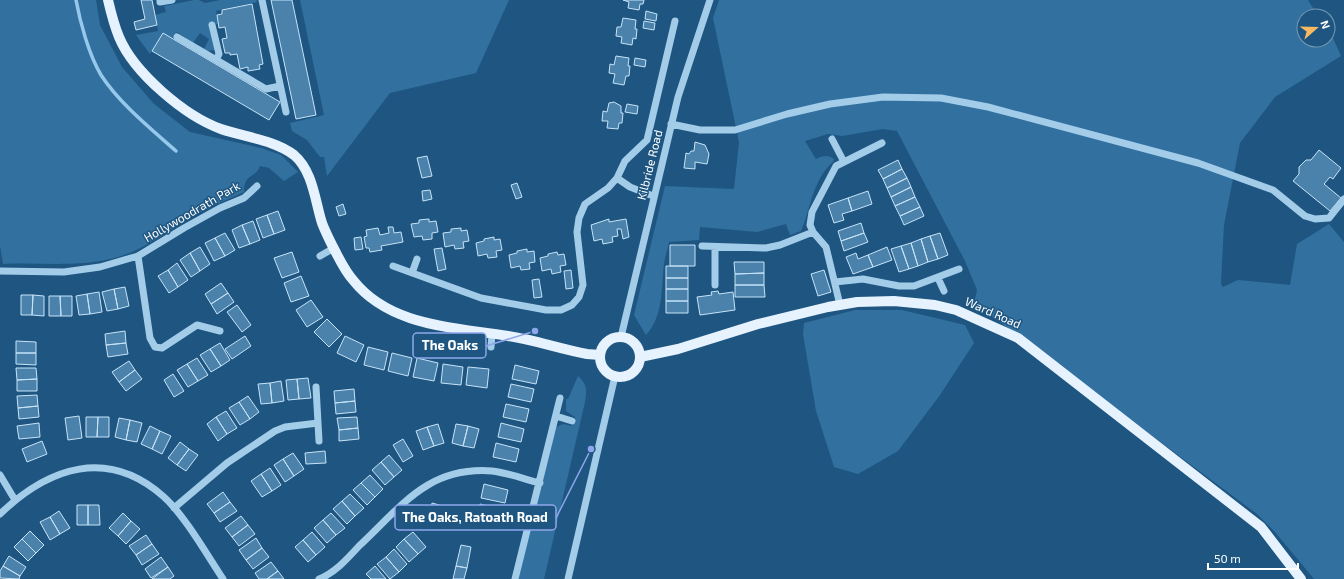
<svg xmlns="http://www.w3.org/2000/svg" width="1344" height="579" font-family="'Exo 2',sans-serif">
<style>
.green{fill:#31709f}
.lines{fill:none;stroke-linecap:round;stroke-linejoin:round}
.stream{stroke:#96c8eb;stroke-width:3.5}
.building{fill:#4a82ac;stroke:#c7e3f7}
.minor{stroke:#a3cce9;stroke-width:7}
.major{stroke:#e6f2fe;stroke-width:10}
.labels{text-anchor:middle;stroke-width:3;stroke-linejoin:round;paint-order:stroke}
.street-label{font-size:12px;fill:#fff;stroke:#1e5681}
.leader{fill:none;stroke:#8ea6ec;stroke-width:1.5}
.callout-dot{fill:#8ea6ec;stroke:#1e5681;stroke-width:1.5}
.callout{fill:#1e5681;stroke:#8ea6ec;stroke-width:1.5}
.callout-label{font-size:13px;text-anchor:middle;font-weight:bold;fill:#fff}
</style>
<rect width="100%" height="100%" fill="#1e5681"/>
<path class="green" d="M0,0H96L100,25L122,67L154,104L190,132L261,148L281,155L298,172L284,181L269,168L260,166C255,179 244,173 244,192C226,200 207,208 190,218C166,232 145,249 118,257C80,268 41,262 3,264L0,246Z
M194,0H199L205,3L220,0H256L257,2L216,11L219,24L210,25L215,50L208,51L204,49L209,39L200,33L193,43L177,32L171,40L162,35L150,54L136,35L158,31L155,15L166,12L164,6Z
M300,0H509L476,73L390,93L327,176L324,157H320L307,140L292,131L290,123L324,115Z
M719,0H1308L1318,16H1304V40H1328V27L1341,56L1275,97L1240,143L1224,225L1221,284L1223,287L1238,280L1290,285L1297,244L1329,224L1344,242V579H1314L1275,532L1257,514L974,303L977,290L965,261L897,131L883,129L842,136L828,134L805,141L816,159C822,156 828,154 834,159L833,162C813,179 811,208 801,231L790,235L786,224L757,232L700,227L699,240L669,242C668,249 665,256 664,264C661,289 664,315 646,335L634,315L665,186L734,189L739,142L713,18Z
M855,310H902L965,325L974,343L940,395L898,451L858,474L834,467L816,411L803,334L804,323Z
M578,376C587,384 587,390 585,402L544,579H517L556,427L563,424L572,426L575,417L566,411V399H568Z"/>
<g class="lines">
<path class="stream" d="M76,0C80,22 89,55 101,75C119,103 151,129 176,151"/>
</g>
<path class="building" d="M141,0H152L157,25L136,30L134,22L145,19Z
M271,0H292L316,115L296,119Z
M623,0H644L643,4H640L639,10L628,8L629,2Z
M252,4L263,64L259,65L260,69L248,71V67L240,69L237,54L230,55V53H225L222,39L227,38L225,27L219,28L217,15L222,14V10Z
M646,11L657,14L656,21L645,19Z
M623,18L636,20L635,29H637L636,39L633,38L632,45L621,43L622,37L616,36L617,27H621Z
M644,21L655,23L654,30L643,28Z
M163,33L280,102L269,120L152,51Z
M616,56L629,58L628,66H630L629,76H626L624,85L613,83L615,74L609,73L610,64L614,65Z
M635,58L646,60L645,67L634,65Z
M614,102L621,106V113H623L622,123H619L618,129L607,128L608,121H602L603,111L607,112L609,103Z
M627,104L638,106L637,114L625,112Z
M695,142L705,145L709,154L707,164L695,162V169L684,168L686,153L689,154L691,151H694Z
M1319,150L1341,168L1333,179L1330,177L1324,184L1341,198L1330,211L1293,181L1299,174V167L1306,160H1311Z
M427,156L432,176L422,178L417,158Z
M898,160L902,169L883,179L878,170Z
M902,169L907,178L887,188L883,179Z
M907,178L911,187L891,197L887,188Z
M517,183L522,197L516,199L511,185Z
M911,187L915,197L895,206L891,197Z
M430,190L432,199L423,201L422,191Z
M868,191L872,204L852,211L848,198Z
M915,197L920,207L900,216L895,206Z
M848,198L852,211L842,214L844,220L834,223L828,205Z
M343,204L346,214L339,216L336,207Z
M920,207L924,216L904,225L900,216Z
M278,211L285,230L274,234L267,215Z
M267,215L274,234L263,238L256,219Z
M429,219V222L436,221L438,232L432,233V239L423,240L422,236L414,237L411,224L419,223V220Z
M609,219V222L626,219L629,237L623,239L621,229H617L618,236L612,237L613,242L603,244L602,239L594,241L591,225Z
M253,221L260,240L250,244L242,225Z
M861,223L864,233L841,241L838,231Z
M242,225L250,244L239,248L232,230Z
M388,227H393L394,233L401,232L403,242L381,246L382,250L370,252L369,248H366L364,237L367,236L366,230L378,228L380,235L389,233Z
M461,228V231L467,230L469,241L463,242L464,248L455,249L454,245L445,247L443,233L451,232V229Z
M225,233L235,250L225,256L215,238Z
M864,233L868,242L844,251L841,241Z
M940,233L948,255L938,259L930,236Z
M930,236L938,259L928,262L921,239Z
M361,237L363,249L355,250L354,238Z
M494,237V240L500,239L502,250L496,251L497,257L488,258L487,254L478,256L476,243L484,241V239Z
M215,238L225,256L214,261L205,243Z
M921,239L928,262L918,266L911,243Z
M911,243L918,266L909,269L901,246Z
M670,245H695V266H670Z
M901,246L909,269L899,272L891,249Z
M200,247L210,264L200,271L190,253Z
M887,247L892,260L873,267L868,255Z
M442,248L446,269L438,271L434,249Z
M527,249V252L534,251L535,262L529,263L530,269L521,270L520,266L511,268L509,255L517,253V251Z
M292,252L299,272L282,278L274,258Z
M557,252L558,255L564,254L566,265L560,266L561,272L552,274L551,269L542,271L540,258L548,256V254Z
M190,253L200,271L191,277L180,260Z
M856,253L858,259L868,255L873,267L853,274L846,257Z
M734,262H764V273L735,274Z
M177,263L188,280L178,287L168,270Z
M666,266H688V278H666Z
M168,270L178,287L169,293L158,276Z
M571,270L573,288L566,289L564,271Z
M824,270L831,292L818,296L811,274Z
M764,273V285H735V274Z
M301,276L309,296L291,302L284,283Z
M666,278H688V289H666Z
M539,279L542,297L534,298L532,280Z
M221,283L228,293L211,304L205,294Z
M735,285H764L765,297H735Z
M125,287L129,306L118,309L114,289Z
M114,289L118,309L107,311L102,292Z
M666,289H688V301H666Z
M718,291L719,294L733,292L735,310L700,315L697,297L712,295L711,292Z
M99,292L102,312L90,314L87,294Z
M228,293L234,302L217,314L211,304Z
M87,294L90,314L79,315L76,296Z
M21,295H33L32,315H21Z
M33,295L44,296V316L32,315Z
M49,296H60L61,316H49Z
M60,296H72V316H61Z
M311,300L323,317L307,327L296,310Z
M666,301H688V313H666Z
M237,305L251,325L242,332L227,312Z
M327,319L342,334L329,347L314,332Z
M125,331L126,343L106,345L105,334Z
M245,336L251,346L232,359L225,349Z
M345,336L364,345L356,362L337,353Z
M16,341L36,342V353H16Z
M126,343L128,354L108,357L106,345Z
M220,343L230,360L221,366L210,349Z
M368,347L388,352L384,370L364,365Z
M210,349L221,366L211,372L200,355Z
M16,353H36V365L16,364Z
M392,353L412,358L408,376L388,371Z
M197,358L208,375L198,381L187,364Z
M417,358L438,363L434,381L413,377Z
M129,361L135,370L119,382L112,372Z
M187,364L198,381L188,387L177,370Z
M443,364L463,367L461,385L441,383Z
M515,365L539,371L536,384L512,379Z
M468,367L489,369L487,388L466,385Z
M16,368H36L37,379L17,380Z
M135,370L142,379L126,391L119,382Z
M173,374L184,391L174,397L164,380Z
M308,378L311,398L299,399L297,379Z
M37,379V391H17V380Z
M297,379L299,399L288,400L286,380Z
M281,381L284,401L272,403L270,383Z
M270,383L272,403L261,404L258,384Z
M511,384L534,389L531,402L508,397Z
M354,389L355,401L335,403L334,391Z
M37,395L38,406L18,408L17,396Z
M248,396L259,412L250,419L239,402Z
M355,401L356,412L336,414L335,403Z
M239,402L250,419L240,425L229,408Z
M506,404L529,409L526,422L503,417Z
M38,406L39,417L19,419L18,408Z
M226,411L237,428L227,434L216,417Z
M79,416L82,438L68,440L65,418Z
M86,417H98L97,437H86Z
M98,417H109V437H97Z
M216,417L227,434L218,441L207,424Z
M357,417L358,428L339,430L337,418Z
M119,418L130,420L126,440L115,437Z
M130,420L142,423L137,442L126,440Z
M39,423L40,437L19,439L17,426Z
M501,423L524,429L521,442L498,437Z
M438,424L444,443L434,446L427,427Z
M456,424L468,426L463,446L452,443Z
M150,426L160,431L152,449L141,444Z
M468,426L479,429L474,448L463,446Z
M427,427L434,446L423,450L416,431Z
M358,428L359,439L339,441V430Z
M160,431L171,436L162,454L152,449Z
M403,439L413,456L403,462L393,445Z
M42,441L47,454L27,462L22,449Z
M180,442L189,449L177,465L168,458Z
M496,443L519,449L516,462L493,457Z
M189,449L198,455L186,471L177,465Z
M325,451L326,463L306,464L305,453Z
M293,453L304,469L294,476L283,459Z
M389,455L402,470L394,477L381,462Z
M283,459L294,476L285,482L274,465Z
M381,462L394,477L385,485L372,470Z
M270,468L281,485L272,491L261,474Z
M261,474L272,491L262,497L251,481Z
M370,475L383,489L375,497L361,483Z
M361,483L375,497L367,505L353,490Z
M484,484L508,490L505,503L481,498Z
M223,492L230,502L214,513L207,504Z
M350,494L364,508L355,516L342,501Z
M342,501L355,516L347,524L333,509Z
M230,502L237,511L220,522L214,513Z
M432,503L443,506L439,525L428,523Z
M480,504L503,510L500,523L477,517Z
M77,505H88V525H77Z
M88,505H99L100,525H88Z
M59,511L70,528L60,534L50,517Z
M123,513L131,521L118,536L109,528Z
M331,513L345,528L336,535L323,520Z
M241,516L248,525L232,537L225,528Z
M50,517L60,534L50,540L40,522Z
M323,520L336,535L327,543L314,528Z
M131,521L140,529L126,544L118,536Z
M248,525L255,534L239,546L232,537Z
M30,531L44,545L36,553L22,539Z
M312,532L325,547L316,555L303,540Z
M413,532L426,547L418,554L404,539Z
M146,535L152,544L136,555L129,546Z
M256,538L262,548L246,560L239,550Z
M22,539L36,553L28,561L14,547Z
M404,539L418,554L409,562L396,547Z
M303,540L316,555L308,562L295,547Z
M152,544L159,554L142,565L136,555Z
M461,545L471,547L467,568L456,566Z
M262,548L269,557L253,569L246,560Z
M394,549L407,564L399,572L386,557Z
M9,556L26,567L20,576L3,566Z
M161,557L168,567L151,578L145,569Z
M386,557L399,572L390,579L377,564Z
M271,562L278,571L267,579H259L255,573Z
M3,566L20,576L19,579L0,578V571Z
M375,566L386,579H371L366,574Z
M456,566L467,568L464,579H453Z
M168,567L174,576L170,579H152Z
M278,571L284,579H267Z"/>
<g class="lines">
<path class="minor" d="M160,0V2L172,0
M262,0L286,112
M212,25L219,54L216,60
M177,37L266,89L280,86
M671,124L700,130H735L787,114L830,104L883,97L941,98L988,107L1198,163L1273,190L1305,216L1315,219L1329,218L1344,199
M832,139L844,162
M617,178L625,161L647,140L675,21
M702,246L766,248L780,245L813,232
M715,247V285
M138,256L150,338L155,347L162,348L197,325L220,331
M320,256L334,248
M393,266L481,298L546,310H561L572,305L579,297L583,285L577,232L579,218L585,204L608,188L617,178L630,187L653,196
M0,271L64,272L100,267L138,256L184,228L220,208L244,198L257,186
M412,273L417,259
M938,278L944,291
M835,282L863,279L899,286H914L959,269
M840,305L826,247L813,232L810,225L812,212L836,166L882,143
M621,337L678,97L710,0
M491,347L492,334
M316,387L319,441
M556,416L572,421
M0,475L15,500
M174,508L227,463L275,431L285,427L318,423
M0,514C49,467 108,447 164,497C185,516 207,555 223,579
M319,579C335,573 348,558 359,546C401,507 428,466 492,471C508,473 524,479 540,483
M515,579L560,398
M568,579L615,376"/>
<path class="major" d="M108,0C111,13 114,25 119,37C134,73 185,116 221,129C244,137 275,140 294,155C313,171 315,201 322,223C325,231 329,239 333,247C339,258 344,270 353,280C390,327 455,327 508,336C535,340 560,349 587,354L600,355
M600 357a20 20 0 1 1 40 0a20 20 0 1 1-40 0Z
M640,357L678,349L758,324L828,307L857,302L894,301L935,305L956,310L1018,338L1261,527L1301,579"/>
</g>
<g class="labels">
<g class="street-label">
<text transform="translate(650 165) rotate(-76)" y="4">Kilbride Road</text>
<text transform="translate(192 212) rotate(-30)" y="4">Hollywoodrath Park</text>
<text transform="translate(993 313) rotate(24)" y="4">Ward Road</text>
</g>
</g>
<path class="leader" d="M535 331L486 346M591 449L556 518"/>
<g class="callout-dot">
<circle cx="535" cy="331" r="4"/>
<circle cx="591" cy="449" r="4"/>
</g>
<g class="callout">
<rect x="413" y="333" width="73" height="25" rx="4"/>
<rect x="395" y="505" width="161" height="25" rx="4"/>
</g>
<g class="callout-label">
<text x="450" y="350">The Oaks</text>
<text x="475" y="522">The Oaks, Ratoath Road</text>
</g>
<g transform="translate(1316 28) rotate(70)"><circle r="19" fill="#1e5681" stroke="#789ab3"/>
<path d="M0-3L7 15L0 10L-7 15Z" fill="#f8b962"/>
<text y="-6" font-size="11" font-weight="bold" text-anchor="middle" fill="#ffffff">N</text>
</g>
<path d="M1208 563v6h90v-6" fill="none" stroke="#ffffff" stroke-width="2"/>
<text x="1214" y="563" font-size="12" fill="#ffffff" stroke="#1e5681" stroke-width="3" paint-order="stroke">50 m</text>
</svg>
